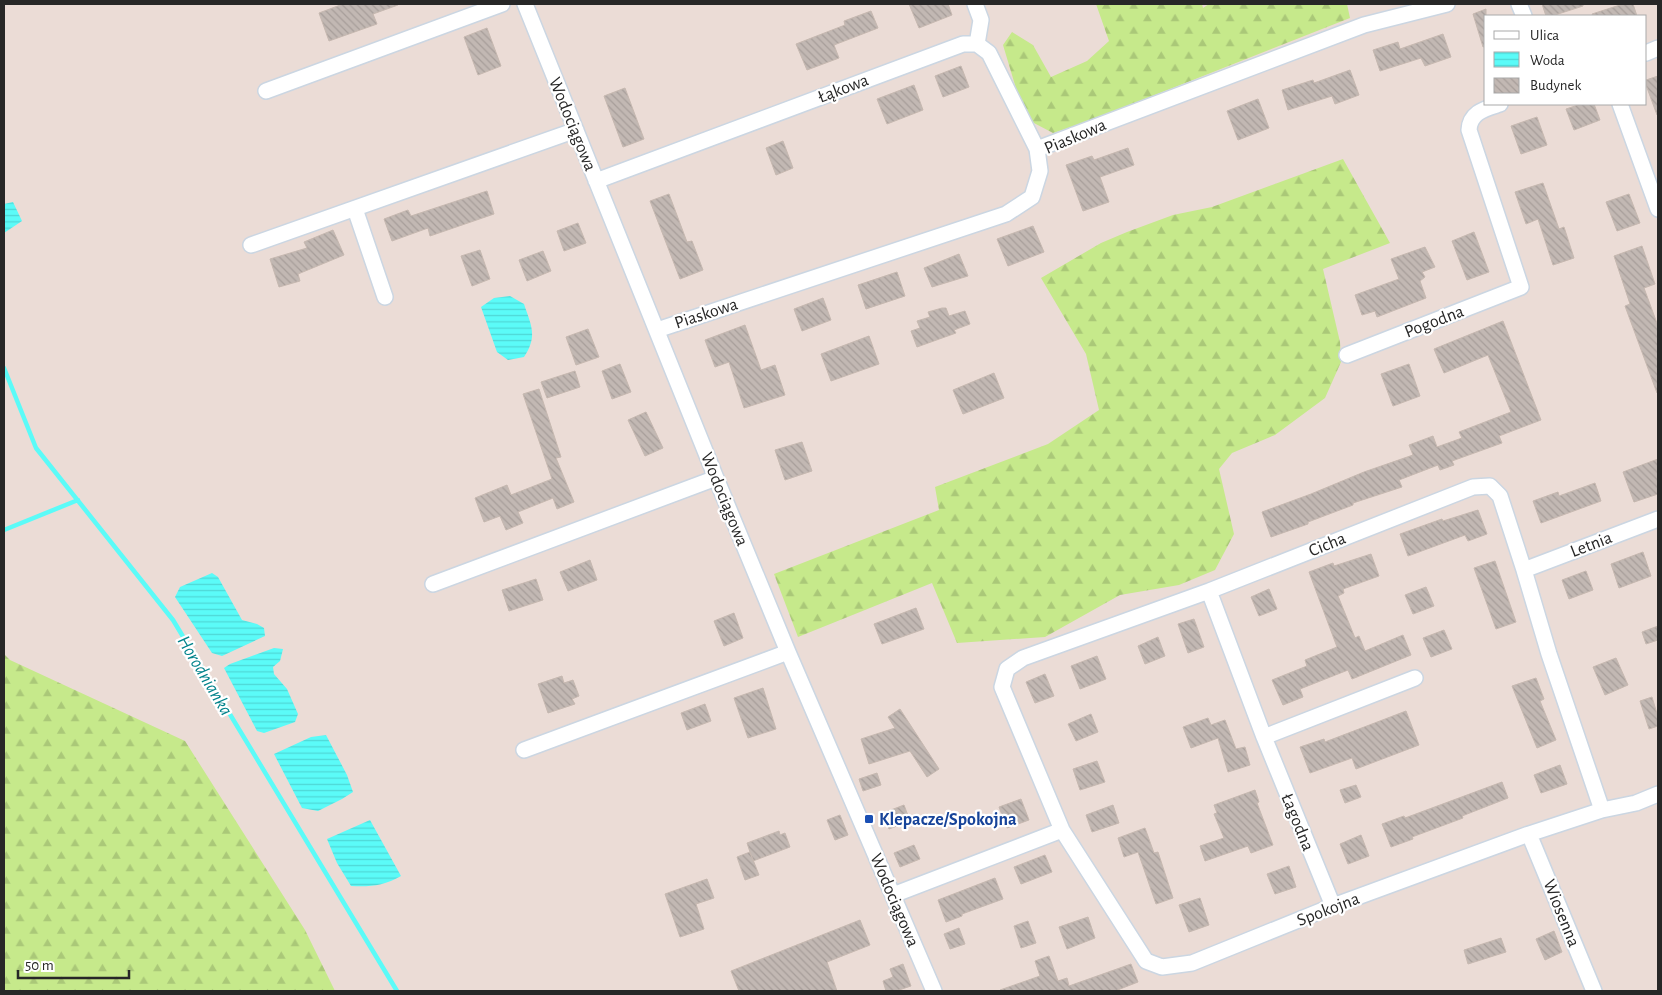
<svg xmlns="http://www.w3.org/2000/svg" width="1662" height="995" font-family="'Alegreya Sans',sans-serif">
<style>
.forest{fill:url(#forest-firs)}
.water{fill:url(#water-rules)}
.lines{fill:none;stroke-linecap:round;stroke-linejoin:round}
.stream{stroke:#5bfbf8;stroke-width:4.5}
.building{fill:url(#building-back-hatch);stroke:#c6b8b0}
.minor-casing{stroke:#cbd6e2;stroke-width:18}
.minor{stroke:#fff;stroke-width:15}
.transit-dot{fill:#1a4fb4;stroke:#fff;stroke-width:2}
.labels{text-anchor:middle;stroke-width:4.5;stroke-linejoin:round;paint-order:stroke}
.street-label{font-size:18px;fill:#272727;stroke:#fff}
.transit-label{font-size:18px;font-weight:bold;fill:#164399;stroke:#fff;text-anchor:start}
.water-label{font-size:19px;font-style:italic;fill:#03838b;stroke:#fff}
</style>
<defs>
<pattern id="forest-firs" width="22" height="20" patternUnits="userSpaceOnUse" patternTransform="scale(1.25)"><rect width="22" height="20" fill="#c6e98b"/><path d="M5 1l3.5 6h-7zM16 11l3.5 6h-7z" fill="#aac878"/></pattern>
<pattern id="water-rules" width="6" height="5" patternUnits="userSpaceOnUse" patternTransform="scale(1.25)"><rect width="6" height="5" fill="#5bfbf8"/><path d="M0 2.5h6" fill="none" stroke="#4fd7d5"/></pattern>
<pattern id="building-back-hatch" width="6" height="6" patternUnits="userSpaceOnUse" patternTransform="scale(1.25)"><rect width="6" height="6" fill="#c2b8b3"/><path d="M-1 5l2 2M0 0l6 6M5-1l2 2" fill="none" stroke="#a79e9a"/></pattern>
</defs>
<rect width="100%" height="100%" fill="#ebdcd6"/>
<path class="forest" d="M1096,4H1202L1203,8L1209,4H1347L1350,18L1084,123L1053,133L1032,122L1018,95L1003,45L1012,32L1033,45L1051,77L1087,61L1109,41Z
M1343,159L1390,243L1323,269L1340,342L1341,362L1325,398L1275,435L1232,453L1219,469L1234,534L1215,570L1179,585L1120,595L1045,637L957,643L932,583L798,637L774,574L939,510L935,487L1048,444L1099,410L1086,354L1041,278L1101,243L1127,232L1173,215L1212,207Z
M4,654L10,660L185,741L305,930L335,991H4Z"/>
<path class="water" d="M13,202L22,221L4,233V204Z
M510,296L524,304C531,325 538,336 524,357L508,360L497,352L481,307L494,298Z
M212,573L218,577L242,620L257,624L264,628L265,636L222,656L212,653L175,597L180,587Z
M274,648L283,649L280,661L273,667L274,674L287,689L298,714L295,722L264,733L257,731L224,668L230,664Z
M326,735L347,775L353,792L342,799L318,811L302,808L274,754L311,737Z
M370,820L401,876C384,886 369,887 351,886L337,863L327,839Z"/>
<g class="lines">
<path class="stream" d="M4,368L36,448L173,620L397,991
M4,530L78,500"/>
</g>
<path class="building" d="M343,4H397L398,5L373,14L377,24L329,41L319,13Z
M909,4H948L952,15L919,28Z
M1542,4H1583V6L1552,16H1546Z
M1623,4H1633L1637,16H1593L1592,14Z
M1486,9V46L1483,47L1473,14Z
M871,11L878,28L834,45L839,58L807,70L796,44L845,25L844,21Z
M487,28L501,66L478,75L464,37Z
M1443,34L1451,57L1425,66L1421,58L1380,71L1373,50L1398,42L1400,49Z
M961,66L969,87L943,97L935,76Z
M1350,70L1359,95L1335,104L1332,96L1288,110L1282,90L1313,80L1314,83Z
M1658,76V115H1657L1646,85V80Z
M914,85L923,110L887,124L877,99Z
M625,88L644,139L623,147L604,96Z
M1258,99L1269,128L1238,140L1227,111Z
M1581,104H1594L1600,120L1574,130L1566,109Z
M1537,117L1547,145L1521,154L1511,126Z
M783,141L793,168L776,175L766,148Z
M1128,148L1134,165L1100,177L1109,202L1083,211L1066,165L1092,156L1094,160Z
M1543,183L1559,229L1564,227L1574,258L1553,265L1538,219L1526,224L1515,192Z
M487,191L494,214L430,236L428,228L392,241L384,219L408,210L411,216Z
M669,194L687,242L692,241L703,270L680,279L650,201Z
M1629,194L1640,223L1617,231L1606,202Z
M578,223L586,243L564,251L557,231Z
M1033,226L1044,252L1008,266L997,239Z
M333,230L344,255L298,274L300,281L279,287L270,259L307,248L304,242Z
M1474,232L1489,272L1467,280L1452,241Z
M1642,246L1655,284L1644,288L1658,326V393H1657L1625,306L1630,304L1614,256Z
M1425,247L1435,267L1422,272L1425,277L1420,281L1426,298L1377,317L1375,311L1362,315L1355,295L1399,279L1391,259Z
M480,250L490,279L472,286L461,256Z
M543,251L551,271L527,281L519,260Z
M959,254L968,276L932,287L924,268Z
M897,272L905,296L866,309L858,285Z
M823,298L831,320L802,331L794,309Z
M942,308H946L949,316L965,311L970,324L954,330L956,333L917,347L911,331L920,328L917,321L930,317L928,312Z
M1503,321L1541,420L1499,436L1502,443L1452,461L1454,465L1440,470L1438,465L1399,480L1402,487L1353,503V505L1308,522V524L1271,537L1262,512L1311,494L1364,472L1413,455L1409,445L1433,436L1437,447L1462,438L1459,432L1511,412L1488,355L1444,373L1434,349Z
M745,325L761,370L775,365L785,395L744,408L729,362L715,367L705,340Z
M588,329L599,357L576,365L566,337Z
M869,336L879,364L831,381L821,354Z
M620,364L631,392L612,399L602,371Z
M1409,364L1420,396L1393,406L1381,374Z
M575,371L580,387L547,398L541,382Z
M994,373L1004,398L963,414L953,390Z
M539,389L561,457L556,458L574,502L557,509L553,498L518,512L523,523L506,530L500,516L484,522L475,498L507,485L511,495L552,479L523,394Z
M646,412L663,448L645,456L628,420Z
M802,442L812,471L785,480L775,450Z
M1658,459V494L1634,502L1623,472Z
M1595,483L1601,501L1541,523L1533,501L1558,492L1559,496Z
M1478,510L1487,534L1468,541L1465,535L1408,556L1400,534L1442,519L1443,521Z
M1643,552L1651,576L1619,588L1611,564Z
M1371,554L1379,576L1343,589L1344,593L1338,596L1355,638L1359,636L1365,651L1403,635L1411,655L1352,679L1348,670L1300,689L1303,697L1283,705L1272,680L1307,666L1305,660L1337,647L1309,572L1333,563L1334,566Z
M590,560L597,580L568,591L560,572Z
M1495,561L1516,622L1496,629L1474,568Z
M1586,571L1593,590L1569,599L1562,580Z
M536,579L543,600L509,611L502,590Z
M1426,587L1434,606L1413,614L1405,595Z
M1269,589L1277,609L1259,616L1251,597Z
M916,608L924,629L882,644L874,624Z
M734,613L743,638L724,646L714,621Z
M1194,619L1204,647L1188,653L1178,624Z
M1658,626V640L1646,644L1642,632Z
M1444,630L1452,649L1431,657L1423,638Z
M1158,637L1165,656L1145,664L1138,646Z
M1097,656L1106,679L1080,689L1071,666Z
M1616,658L1628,685L1605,695L1593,667Z
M1045,674L1054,696L1035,703L1026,682Z
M562,676L564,683L573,680L579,696L572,699L575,704L548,713L538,684Z
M1536,678L1544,699L1540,701L1556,740L1537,748L1512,686Z
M763,688L776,729L748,738L734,698Z
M1652,697L1658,717V726L1649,729L1640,701Z
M705,704L711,721L687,730L681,713Z
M900,709L939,769L927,777L910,751L869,764L861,739L895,728L888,717Z
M1406,711L1419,745L1356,769L1352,758L1310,773L1300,747L1324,739L1325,742Z
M1091,714L1098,732L1076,741L1068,724Z
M1208,718L1211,725L1225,720L1236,749L1245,747L1250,765L1228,772L1218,738L1191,748L1183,727Z
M1097,761L1105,782L1080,790L1073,769Z
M1560,765L1567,784L1541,793L1534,775Z
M877,773L881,785L863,791L859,779Z
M1502,782L1508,798L1462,816L1463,818L1412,837L1413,839L1391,847L1382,824L1404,816L1405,818Z
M1356,785L1361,797L1345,803L1340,790Z
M1255,790L1259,802L1257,803L1273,845L1251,853L1248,846L1205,861L1200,846L1224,838L1214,814L1217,813L1214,805Z
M1021,799L1029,820L1007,828L999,807Z
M904,805L910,821L889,829L883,813Z
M1113,805L1119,823L1092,832L1086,815Z
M840,815L848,835L835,840L827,820Z
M1145,828L1154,853L1158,852L1173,898L1156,904L1138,852L1124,857L1118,838Z
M779,831L780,835L785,833L790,847L753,861L747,843Z
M1361,835L1369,856L1348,864L1340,844Z
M914,845L920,859L900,867L894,853Z
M750,852L759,875L745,880L737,857Z
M1045,855L1052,872L1021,884L1014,867Z
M1289,866L1296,887L1275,894L1267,874Z
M995,878L1003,899L962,914V916L946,922L938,900Z
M707,879L714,898L696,904L704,929L680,937L665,894Z
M1200,898L1209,925L1189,932L1179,905Z
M1088,917L1095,938L1067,949L1059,927Z
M860,920L870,945L827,962L837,991H739L731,971Z
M1028,921L1036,943L1021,948L1014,926Z
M959,928L965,944L950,949L944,934Z
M1554,931L1562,952L1545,960L1536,939Z
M1501,938L1506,952L1468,964L1464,950Z
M1049,956L1058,981L1067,978L1069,986L1131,964L1138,982L1115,991H1001L1000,990L1040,976L1035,961Z
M903,964L911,986L896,991H886L883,981L893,977L890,969Z"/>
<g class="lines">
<defs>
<path id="minor" d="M525,4L716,478L788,652L934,991
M975,4L981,20L977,44
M1519,4L1524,16
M1646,53L1658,48
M266,91L502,4
M1620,104L1658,209
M596,181L963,44H977L989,53L1037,149
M355,209L385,297
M251,245L576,130
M657,330L1006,214L1032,197L1040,171L1037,149L1364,25L1447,4
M1347,355L1521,287L1469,130C1470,112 1485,109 1500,104
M1524,570L1658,519
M433,584L716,478
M1209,591L1264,737L1333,906
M1264,737L1415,678
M524,750L788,652
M1602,810L1549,654L1524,570L1500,496L1490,486L1473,487L1209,591L1023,658L1007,669L1002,687L1062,830L1146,961L1162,967L1192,963L1333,906L1529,834L1602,810L1636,803L1658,794
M1529,834L1594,991
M893,895L1062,830"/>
</defs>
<use href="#minor" class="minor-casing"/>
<use href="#minor" class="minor"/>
</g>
<rect class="transit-dot" x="864" y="814" width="10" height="10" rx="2.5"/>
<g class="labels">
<g class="street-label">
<text transform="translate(843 88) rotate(-21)" y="6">Łąkowa</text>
<text transform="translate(573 124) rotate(68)" y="6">Wodociągowa</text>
<text transform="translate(1075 136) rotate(-23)" y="6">Piaskowa</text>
<text transform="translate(706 313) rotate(-18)" y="6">Piaskowa</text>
<text transform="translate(1434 321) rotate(-21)" y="6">Pogodna</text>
<text transform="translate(725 499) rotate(68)" y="6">Wodociągowa</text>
<text transform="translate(1327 544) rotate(-22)" y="6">Cicha</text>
<text transform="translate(1591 544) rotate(-21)" y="6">Letnia</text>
<text transform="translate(1298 822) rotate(68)" y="6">Łagodna</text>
<text transform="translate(895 900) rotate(67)" y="6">Wodociągowa</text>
<text transform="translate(1328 909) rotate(-21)" y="6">Spokojna</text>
<text transform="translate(1562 913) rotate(68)" y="6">Wiosenna</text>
</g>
<g class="transit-label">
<text x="879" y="825">Klepacze/Spokojna</text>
</g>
<g class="water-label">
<text transform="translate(206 675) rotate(59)" y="7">Horodnianka</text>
</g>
</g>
<rect width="1662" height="995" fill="none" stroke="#272727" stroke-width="10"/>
<rect x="1484" y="15" width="162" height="90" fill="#ffffff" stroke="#a9a9a9"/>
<rect x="1494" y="31" width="25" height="8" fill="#ffffff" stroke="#a9a9a9"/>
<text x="1530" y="40" font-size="15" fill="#272727">Ulica</text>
<rect x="1494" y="52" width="25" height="15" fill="url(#water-rules)" stroke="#a9a9a9"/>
<text x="1530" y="65" font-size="15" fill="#272727">Woda</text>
<rect x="1494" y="78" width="25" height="15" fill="url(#building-back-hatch)" stroke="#a9a9a9"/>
<text x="1530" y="90" font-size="15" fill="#272727">Budynek</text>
<path d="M18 970v8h111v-8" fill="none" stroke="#272727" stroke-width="2.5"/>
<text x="25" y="970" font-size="15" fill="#272727" stroke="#ffffff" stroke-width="4" paint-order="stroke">50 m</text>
</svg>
